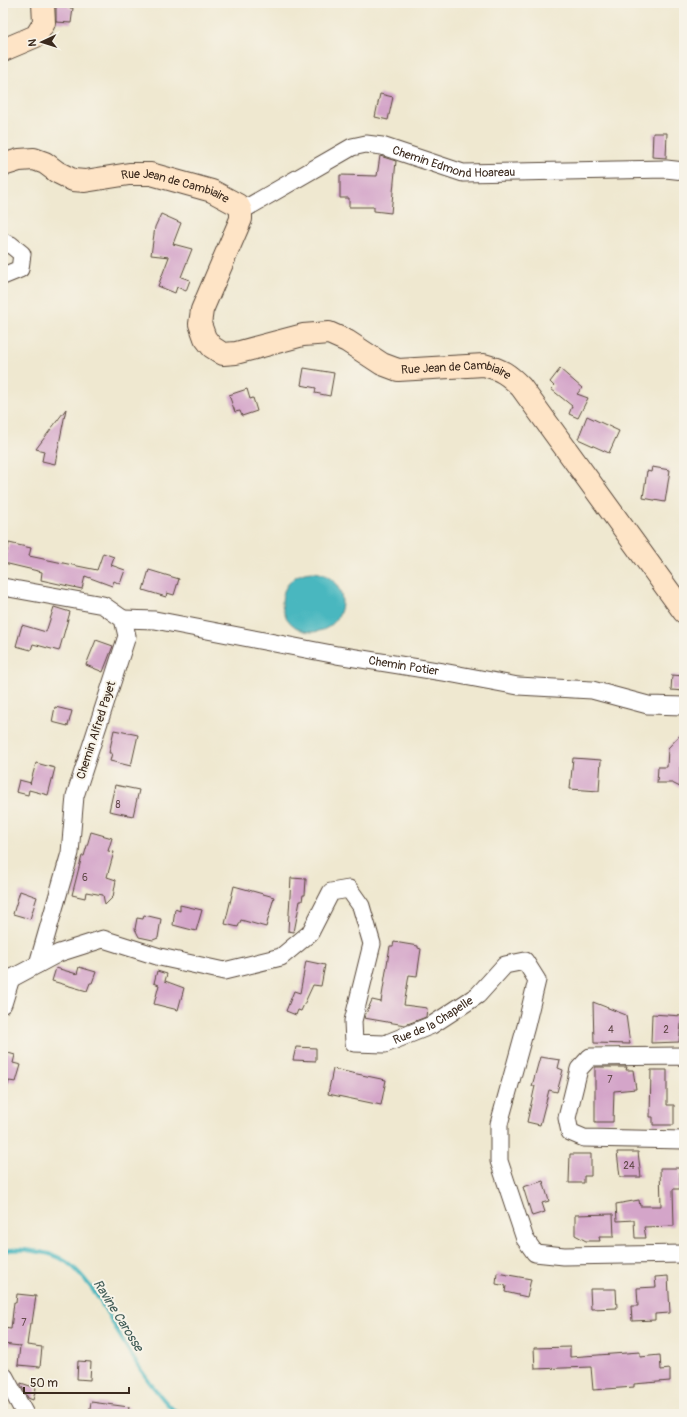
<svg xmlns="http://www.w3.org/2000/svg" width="687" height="1417" font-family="Pangolin,sans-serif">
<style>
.water{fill:#48b7bf;stroke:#42706e}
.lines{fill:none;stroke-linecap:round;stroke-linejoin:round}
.stream{stroke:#48b7bf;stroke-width:4}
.building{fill:#d4a5c9}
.street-casing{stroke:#564639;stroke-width:19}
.secondary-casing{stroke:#564639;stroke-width:24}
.street{stroke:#fff;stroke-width:17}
.secondary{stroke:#fee4c6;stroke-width:22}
.labels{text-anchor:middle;stroke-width:4;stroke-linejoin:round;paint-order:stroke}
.number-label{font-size:10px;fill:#614949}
.street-label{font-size:12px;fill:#3b2a1e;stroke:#f7f3e8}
.water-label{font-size:13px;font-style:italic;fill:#405b56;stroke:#f7f3e8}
</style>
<rect width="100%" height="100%" fill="#f7f3e8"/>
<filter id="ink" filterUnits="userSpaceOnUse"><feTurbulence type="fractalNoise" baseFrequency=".025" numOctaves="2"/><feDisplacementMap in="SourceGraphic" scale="8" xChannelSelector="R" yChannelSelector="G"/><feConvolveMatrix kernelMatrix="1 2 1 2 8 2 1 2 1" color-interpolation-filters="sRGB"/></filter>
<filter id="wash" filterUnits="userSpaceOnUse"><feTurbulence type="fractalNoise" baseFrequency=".012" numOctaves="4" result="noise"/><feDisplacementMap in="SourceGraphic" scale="16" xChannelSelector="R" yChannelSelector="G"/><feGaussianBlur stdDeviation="0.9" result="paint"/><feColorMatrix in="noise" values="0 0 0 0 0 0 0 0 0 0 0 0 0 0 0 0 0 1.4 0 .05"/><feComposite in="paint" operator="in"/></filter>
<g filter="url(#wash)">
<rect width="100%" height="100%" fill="#efe8d0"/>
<path class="water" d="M282 602a30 30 0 1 1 60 0a30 30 0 1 1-60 0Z"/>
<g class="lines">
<path class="stream" d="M3,1251C13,1249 23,1249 33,1251C42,1252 52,1254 60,1258C91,1274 112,1324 130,1353C143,1375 159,1396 177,1414"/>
</g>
<g id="blocks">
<path class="building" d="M56,3H68L69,8H73L71,23L56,22Z
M380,94L393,97L388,120L375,117Z
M653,133H667L666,158L652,157Z
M380,156L396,161L391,213L374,211V207H349V198H340V175L377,176Z
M161,214L181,223L173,244L192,249L181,277L190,280L186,291L177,287L175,293L158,286L169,257L151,255L155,227Z
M304,368L334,373L330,396L315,393L316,388L301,385Z
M560,369L582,388L577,394L588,398L578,418L569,414L572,406L551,389L554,386L550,382Z
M247,389L250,399L253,398L257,411L242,416L240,411L235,412L229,395Z
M66,409L55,464L42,461L44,451L36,449Z
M587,416L619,431L609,453L578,439Z
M652,467L670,470L665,502L643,498L647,471L651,472Z
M9,543L31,548L29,556L97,570L103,553L114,557L111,565L125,570L120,584L114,581L112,586L85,576L82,589L41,580L42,572L4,563Z
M149,570L179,579L174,595L167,593L166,597L143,590Z
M54,607L70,612L59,651L33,644L31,650L16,646L22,625L46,632Z
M96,640L113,646L103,672L86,665Z
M672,675L684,676V691L671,690Z
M55,707L72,711L68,726L52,722Z
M114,730L138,735L131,766L110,761L112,753H109Z
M684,731V767H680V787L672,783H657L658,767H667L668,748Z
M573,758L601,760L599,791L570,789Z
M36,763L55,768L48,795L29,790L28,795L16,792L19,780L31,783L30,784Z
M115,785L139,790L133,816L109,811Z
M91,832L112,838L108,851L114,852L107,877L116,880L113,897L105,905L103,895L86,892L85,898L72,895L82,856H84Z
M291,878L306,879L305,895H303L302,901H300L294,932L288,931Z
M234,886L274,897L266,927L241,920L238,927L225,924Z
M20,891L37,897L30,919L13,914Z
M180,905L202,910L196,931L173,925L175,909L180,911Z
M144,915L161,919L158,938L153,940L139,937L135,929L137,918L143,919Z
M394,942L418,946V948L421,949L417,976L409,975L404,1005L427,1008L426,1017L405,1025L364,1018L372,1000L381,1002L390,946H393Z
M306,961L325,965L321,986L313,985L301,1011L298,1010L296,1015L286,1011L294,991L300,993Z
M79,967L96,972L92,983H90L87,991L52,981L56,968L77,974Z
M157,971L167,974L165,981L184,988L178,1010L154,1004L159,985L154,983Z
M593,1002L626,1015L630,1044L594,1043Z
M652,1014L682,1016L679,1042L651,1043Z
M296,1047L316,1048V1061L293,1060Z
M5,1052L15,1055L13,1063L21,1065L16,1082L9,1081L7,1088L3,1087V1059Z
M540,1057L560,1060L558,1068L563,1070L557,1092L549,1090L540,1125L527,1122L535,1086H532Z
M595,1067H627L626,1070H633L636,1089L614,1091L613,1122H595Z
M333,1069L386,1080L381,1105L328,1094Z
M651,1070H667V1105H674V1125H653V1117H650Z
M617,1152H638L641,1177H620Z
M570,1154H591V1176H584V1183H569Z
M660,1168H680V1189H673L674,1226L644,1227L646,1238H635L634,1220L617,1221L616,1204L639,1200L640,1206H661Z
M543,1181L549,1201L542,1203L545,1212L532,1216L523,1187Z
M613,1214L614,1237H599L600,1241H586L575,1235V1215Z
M497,1273L531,1279L527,1297L505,1292L506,1286L496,1284Z
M668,1276L670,1313L655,1314V1320L632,1321L631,1306H638L637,1288L656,1287L655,1277Z
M590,1289H616L617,1308L591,1309Z
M17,1294L36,1296L32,1323H30L27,1345L42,1347L40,1367L18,1365L20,1346L3,1344V1328L11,1329L14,1302L16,1303Z
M570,1347V1357L640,1352V1357L660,1355L661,1370L670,1369V1381L634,1384V1387L593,1390L591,1367L535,1369L534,1348Z
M78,1361L91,1362L90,1380L77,1379Z
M21,1383L36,1388L33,1400L28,1398L21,1385Z
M91,1402L129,1407L128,1414H89Z"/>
</g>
</g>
<g filter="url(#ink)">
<use href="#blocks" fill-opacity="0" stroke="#564639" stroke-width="1"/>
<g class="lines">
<defs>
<g id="street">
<path id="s1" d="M241,211L352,147L366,144L382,146L463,173L666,169L684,171"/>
<path d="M3,242L11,245L22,254L20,269L3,276"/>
<path d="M3,587L103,605L123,619L127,636L75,796L70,853L38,964"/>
<path id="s2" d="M123,619L155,620L337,655L443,672L518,686L592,690L648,705L684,706"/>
<path id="s3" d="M3,983L59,953L103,939L160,957L224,971L281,957L310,933L331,892L349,889L361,906L372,944L353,1021L354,1043L385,1044L432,1025L478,995L505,965L525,961L537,980L526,1026L499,1124V1161L525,1239L535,1253L564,1256L684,1254"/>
<path d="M3,1004L11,978"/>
<path d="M684,1057L682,1056L590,1057L579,1069L567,1118L570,1132L584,1138L684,1140"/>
<path d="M3,1375L5,1377L25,1414"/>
</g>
<g id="secondary">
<path d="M3,50L36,36L44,23L43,3"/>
<path id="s4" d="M3,165L19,160L34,159L45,163L57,172L73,180L85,181L129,174H151L212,191L238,205L241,211V219L202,310L200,324L205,338L212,347L223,354L236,353L303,335L329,333L347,341L382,364L398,370L484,365C502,370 508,374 521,387L684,612"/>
</g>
</defs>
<use href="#street" class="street-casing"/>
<use href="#secondary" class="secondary-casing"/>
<use href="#street" class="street"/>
<use href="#secondary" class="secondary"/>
</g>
</g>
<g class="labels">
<g class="number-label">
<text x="118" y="808">8</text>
<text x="85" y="881">6</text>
<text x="611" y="1033">4</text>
<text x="666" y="1033">2</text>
<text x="610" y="1083">7</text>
<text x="629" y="1169">24</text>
<text x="24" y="1326">7</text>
</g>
<g class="street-label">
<text dy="4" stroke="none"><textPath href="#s1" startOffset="233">Chemin Edmond Hoareau</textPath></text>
<text dy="4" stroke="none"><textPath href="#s4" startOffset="181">Rue Jean de Cambiaire</textPath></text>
<text dy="4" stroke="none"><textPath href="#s4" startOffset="661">Rue Jean de Cambiaire</textPath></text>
<text dy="4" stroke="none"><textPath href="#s2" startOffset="285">Chemin Potier</textPath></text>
<text transform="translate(96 730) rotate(-72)" y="4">Chemin Alfred Payet</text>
<text dy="4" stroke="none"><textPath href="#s3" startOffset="642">Rue de la Chapelle</textPath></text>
</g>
<g class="water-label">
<text transform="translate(119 1315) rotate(58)" y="5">Ravine Carosse</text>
</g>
</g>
<rect width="687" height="1417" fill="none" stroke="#f7f3e8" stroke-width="16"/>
<g transform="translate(42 42) rotate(266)" stroke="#f7f3e8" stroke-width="3" paint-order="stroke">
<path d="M0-3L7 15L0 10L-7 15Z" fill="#3b2a1e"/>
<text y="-6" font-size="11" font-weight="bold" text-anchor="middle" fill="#3b2a1e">N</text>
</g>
<path d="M24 1387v6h105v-6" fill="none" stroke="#3b2a1e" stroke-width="2"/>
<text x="30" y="1387" font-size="12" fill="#3b2a1e" stroke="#f7f3e8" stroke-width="3" paint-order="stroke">50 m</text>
</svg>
